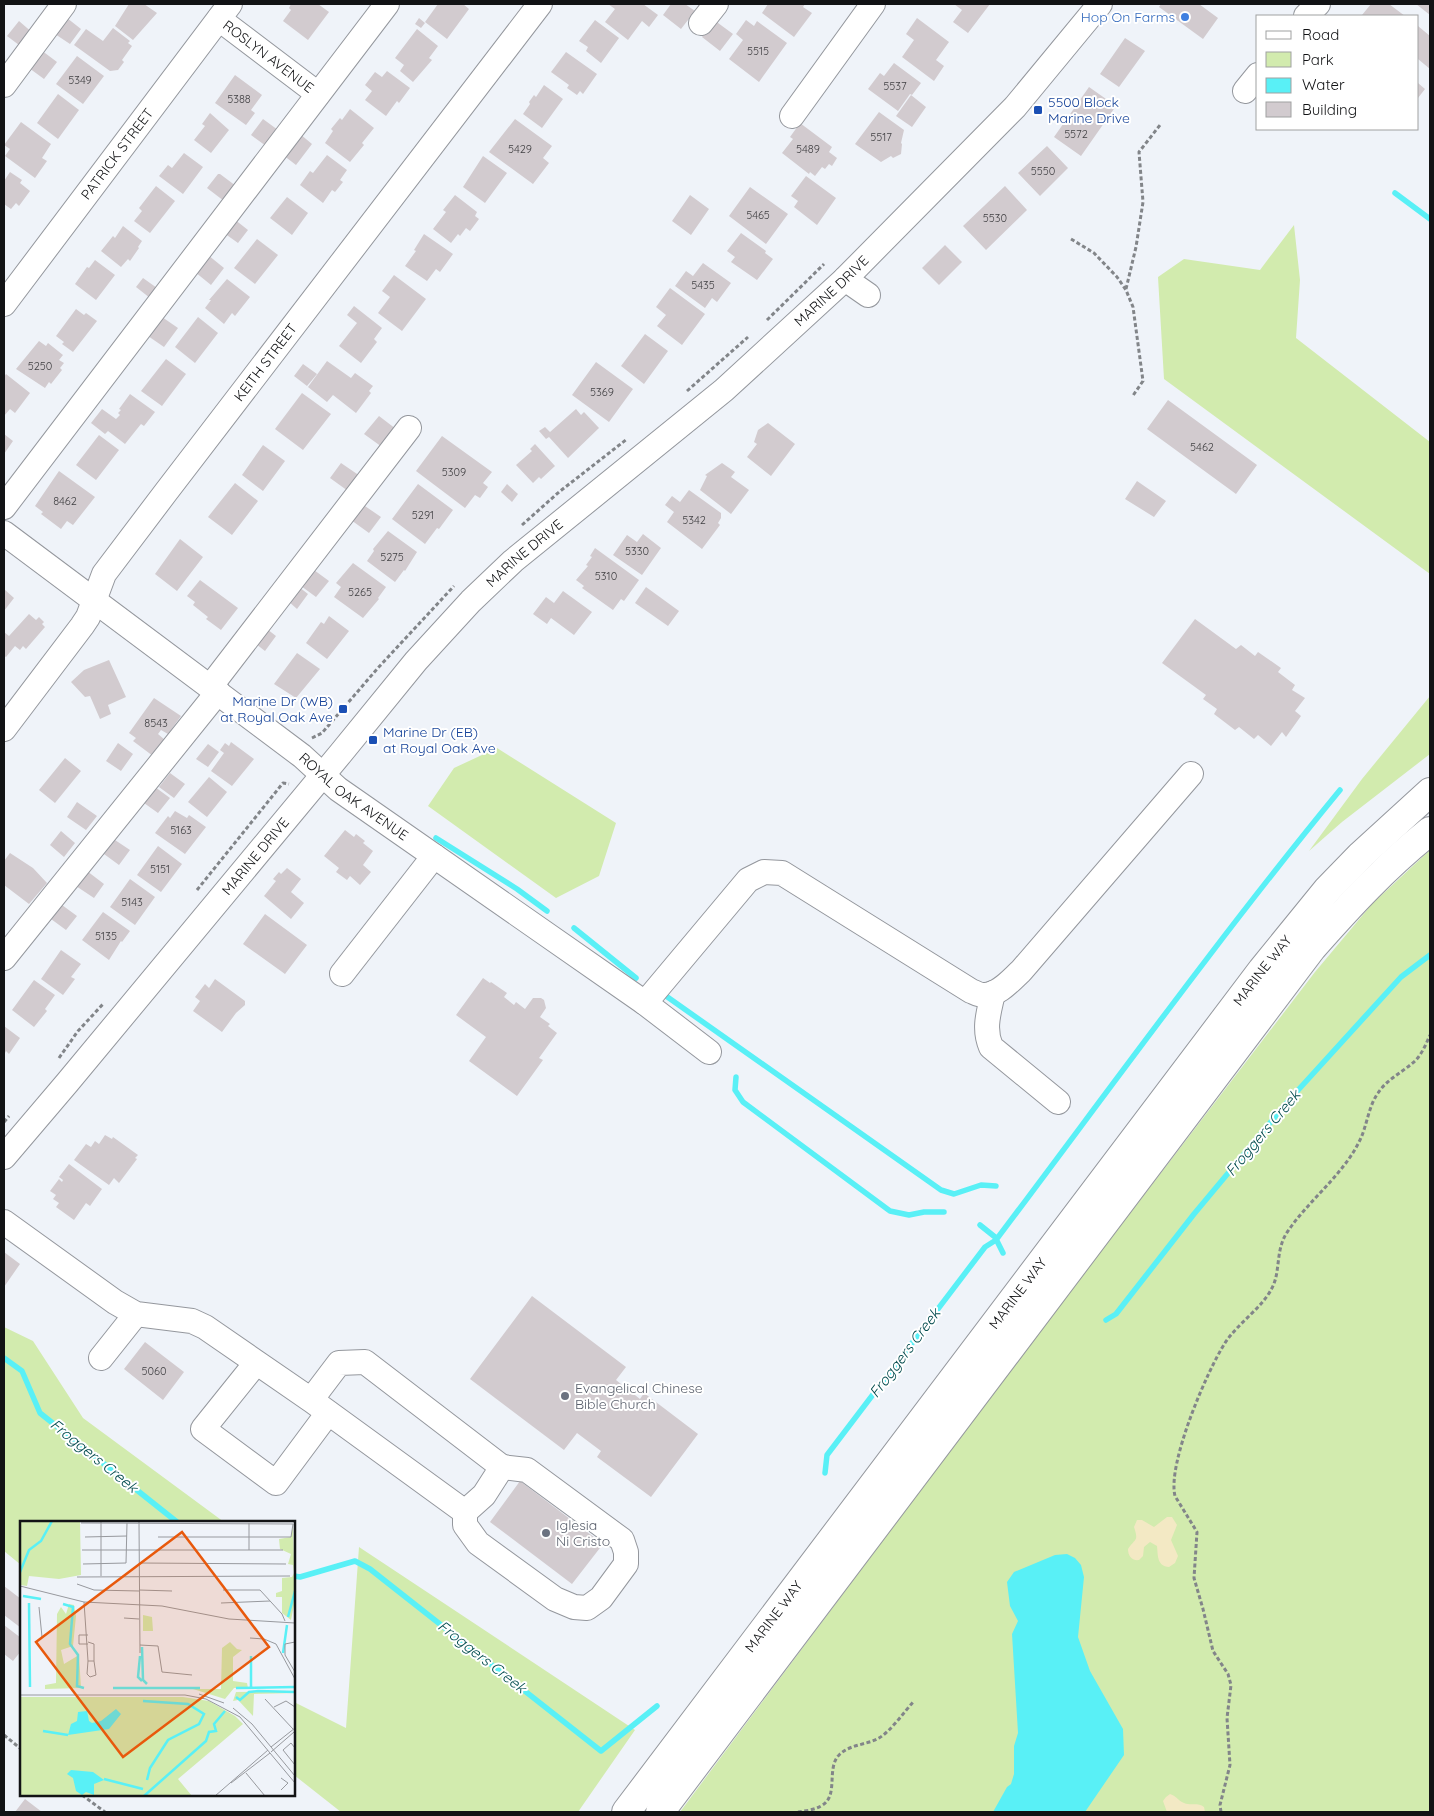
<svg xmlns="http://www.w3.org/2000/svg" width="1434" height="1816" font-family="Quicksand,sans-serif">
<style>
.green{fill:#d2ebae}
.sand{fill:#f3e9c4}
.water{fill:#59f0f6}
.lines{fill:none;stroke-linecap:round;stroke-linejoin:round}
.stream{stroke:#59f0f6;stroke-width:5.5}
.building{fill:#d2cbcf}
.minor-casing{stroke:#94979d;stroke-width:26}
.major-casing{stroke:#94979d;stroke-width:30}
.path{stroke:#828589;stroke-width:3;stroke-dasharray:4 2.5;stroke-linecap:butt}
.minor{stroke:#fff;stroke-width:24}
.major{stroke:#fff;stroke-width:28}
.shop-dot{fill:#3f7fe0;stroke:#fff;stroke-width:2}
.transit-dot{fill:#1a4fb4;stroke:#fff;stroke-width:2}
.worship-dot{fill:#6b7280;stroke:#fff;stroke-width:2}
.labels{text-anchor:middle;stroke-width:4;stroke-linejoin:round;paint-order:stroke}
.number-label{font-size:11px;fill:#424144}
.shop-label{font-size:14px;fill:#366cbe;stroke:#fff;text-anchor:end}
.street-label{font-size:14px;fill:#121315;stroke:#fff}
.transit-label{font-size:14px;fill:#164399;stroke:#fff;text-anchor:start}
.worship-label{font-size:14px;fill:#5b616d;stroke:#fff;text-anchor:start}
.water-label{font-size:15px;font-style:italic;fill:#014a4c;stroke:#fff}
.inset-river{fill:none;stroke:#59f0f6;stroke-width:2.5}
.inset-road{fill:none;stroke:#97999e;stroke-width:1}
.view{fill:#e8590c;fill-opacity:0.15;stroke:#e8590c;stroke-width:2.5}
.inset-edge{fill:none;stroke:#121315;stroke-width:2.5}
</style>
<rect width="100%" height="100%" fill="#eff3f9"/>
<path class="green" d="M1294,225L1300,280L1296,338L1430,442V574L1164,379L1158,277L1184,259L1260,270Z
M1430,696V754L1342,822L1309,851L1362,779Z
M497,748L616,823L599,876L556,898L428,806L454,768Z
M1430,850V1812H680L1029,1345L1315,972L1372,904Z
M4,1327L33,1341L83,1418L224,1522H21V1565L4,1551Z
M359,1547L635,1730L578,1812H341L294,1775V1702L346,1728Z"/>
<path class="sand" d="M1167,1517H1172L1177,1525L1171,1540L1178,1556L1175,1563L1169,1567C1157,1566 1158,1556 1157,1546L1150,1542L1144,1547L1143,1556L1139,1560C1132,1561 1128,1556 1128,1549C1135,1538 1139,1542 1134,1527L1137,1520H1142L1154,1527Z
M1170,1794C1177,1796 1178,1801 1184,1803C1191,1806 1198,1802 1204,1807L1205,1812H1167L1163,1801L1166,1797Z"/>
<path class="water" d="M1067,1554L1075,1558L1081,1565L1084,1577L1078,1637L1090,1671L1123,1729L1124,1755L1085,1812H993L1007,1787L1011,1784L1014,1774V1746L1018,1733L1012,1634L1018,1621L1010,1606L1007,1582L1014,1572L1055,1555Z"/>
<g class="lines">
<path class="stream" d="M1395,193L1430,219
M436,838L517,889L547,911
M574,928L636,978
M666,996L941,1190L954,1194L981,1185L996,1186
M736,1077L735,1090L743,1102L890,1211L909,1215L924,1212H944
M980,1225L995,1237L1003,1253
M1106,1320L1116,1314L1194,1214L1290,1099L1401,977L1430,955
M4,1358L22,1371L40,1413L177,1522
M825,1473L827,1455L985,1247L996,1240C1109,1090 1220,936 1340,790
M294,1576L300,1577L355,1561L370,1569L601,1751L657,1706"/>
</g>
<path class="building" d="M129,4H144L157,13L133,40L115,26Z
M291,4H318L329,12L308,40L283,21L291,10L289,8Z
M438,4H463L469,9L447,39L425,22Z
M608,4H643L658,15L649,27L642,21L628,40L605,22L615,9Z
M671,4H685L695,11L681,29L663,15Z
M768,4H805L803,7L812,13L794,37L762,13Z
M954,4H990L968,33L953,22L962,10Z
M1161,4H1199L1218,18L1203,39L1159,7Z
M1371,4H1389L1405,16H1363L1362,15Z
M1416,4H1430V15Z
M67,18L81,29L70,44L55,34Z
M419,18L425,23L421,28L415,24Z
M917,18L949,42L936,60L944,66L934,81L902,57L914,40L906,34Z
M595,20L619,38L601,63L586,51L588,47L579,41Z
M714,20L733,34L720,51L702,37Z
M746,20L754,26L757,21L787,43L759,82L729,59L743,40L736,34Z
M19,21L34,34L23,48L7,36Z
M1418,26L1430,36V69L1418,59Z
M113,28L130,41L128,43L132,46L122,60L124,62L118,70L110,71L74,45L86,29L103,41Z
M417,29L438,46L429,58L432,60L413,82L400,71L404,65L395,58Z
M1125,38L1145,51L1119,87L1100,74Z
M41,50L57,62L44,79L29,68Z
M566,52L597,74L583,94L580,91L577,95L567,88L569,85L551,72Z
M77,56L104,76L83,104L56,84Z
M894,63L921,83L912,95L910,94L898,111L868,89L880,73L884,76Z
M387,71L410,88L399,103L397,101L386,116L365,100L372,91L365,85L375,72L382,77Z
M235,75L262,95L251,110L255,113L246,125L215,103Z
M1418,83L1425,89L1418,98Z
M544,85L563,99L542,128L523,114L530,104L529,102L534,95L536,97Z
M1089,87L1116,106L1081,156L1054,137Z
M58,94L79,110L58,139L37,123Z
M911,95L926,107L912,127L896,116Z
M350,109L374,128L362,143L364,145L350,162L325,143L333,131L331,129L340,118L342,120Z
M879,112L904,130L901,143L902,144L901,154L893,158L891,156L881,162L855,144Z
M210,113L229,130L211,153L194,140L205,126L202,124Z
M263,119L278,130L266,146L251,135Z
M515,119L552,146L543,158L549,163L533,184L489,152Z
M21,122L51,144L42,158L47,161L35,178L5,156L10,149L4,145Z
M800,123L832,147L829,152L837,158L832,166L829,164L825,169L822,167L815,176L810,172L809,174L782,153L793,139L790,137Z
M300,134L312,144L296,165L283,155Z
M1047,146L1068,168L1040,196L1018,173Z
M184,153L203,167L183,194L159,176L168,165L172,168Z
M327,155L347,170L340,180L343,182L335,192L332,190L323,203L300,185L310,171L313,173Z
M483,156L507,173L485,203L463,187Z
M10,172L22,180L20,183L30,191L19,206L16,203L11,209L4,204V181Z
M218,174H220L236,186L224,201L207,188Z
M806,176L836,198L817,225L794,207L798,201L791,196Z
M156,186L175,201L150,233L134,221L142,211L139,208Z
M1005,186L1027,210L986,250L963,226Z
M750,187L788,214L766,244L729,216Z
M455,195L477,212L475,216L479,219L470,231L466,228L460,236L458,234L451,243L433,229L446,212L443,210Z
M690,195L709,209L691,235L672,221Z
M287,197L308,213L292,235L270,218Z
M234,219L248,230L238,243L224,233Z
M123,226L142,241L138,247L139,248L130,261L128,259L121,267L101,251L113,236L115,238Z
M741,233L766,251L765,253L773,259L757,280L731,262L735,257L727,251Z
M424,234L453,254L440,272L436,269L427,281L405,266L416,251L414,250Z
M257,239L278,255L255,284L234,268Z
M945,245L962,262L939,285L922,268Z
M208,255L224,268L211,285L195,272Z
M95,260L115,275L96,300L75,284L87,267L89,268Z
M703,263L731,283L717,302L712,298L705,308L675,286L686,271L693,276Z
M394,275L426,299L402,331L378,313L390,297L382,291Z
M143,278L157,288L150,298L136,287Z
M227,279L250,297L235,316L232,313L224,324L205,308L211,300H209Z
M670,288L705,314L682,345L657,326L666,315L656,307Z
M354,306L382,328L374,339L377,342L361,363L339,346L357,323L347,315Z
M76,309L84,315L86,313L97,321L73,352L62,344L64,342L56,336Z
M162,317L178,328L164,347L148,336Z
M198,317L218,333L195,363L175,347Z
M645,334L668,351L644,384L621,366Z
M39,341L46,346L48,343L63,355L59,360L64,363L60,368L62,370L51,384L49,382L45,388L16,369Z
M166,359L186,374L162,406L141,391Z
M327,361L351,378L355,373L373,386L369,391L371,393L356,413L333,395L327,402L308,387Z
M596,362L633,389L609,422L572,395Z
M303,364L317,374L307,386L294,376Z
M6,374L30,393L15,413L10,409L4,416V377Z
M302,393L331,414L303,450L275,429Z
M130,394L155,412L144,426L141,424L125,444L108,431L105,434L91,423L102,409L116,419L120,415L118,413L121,410L119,409Z
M1168,400L1257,465L1236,494L1147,429Z
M576,409L581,415L584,412L599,428L568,458L549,437L546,439L539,431L545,427L550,432Z
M379,416L396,429L382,447L364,434Z
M768,423L795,444L771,476L747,457L757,444L754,442L758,430Z
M4,434L13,441L4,454Z
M99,435L119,450L96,480L76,465Z
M442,436L492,472L483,483L488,487L480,498L475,495L465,508L416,471Z
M535,444L555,466L541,479L539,477L533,483L516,465L532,451L530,449Z
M263,445L285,461L263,491L242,475Z
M341,463L360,476L348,491L330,478Z
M722,463L735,472L731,477L749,490L731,514L700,490L707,476L705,475Z
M59,471L95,497L73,525L67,521L61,529L41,514L43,512L35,506Z
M1137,481L1166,501L1154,517L1125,499Z
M235,483L258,501L232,535L208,517Z
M418,484L453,510L439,529L437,528L425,544L392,519Z
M507,484L518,494L512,502L501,492Z
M689,490L721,513V518L718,523L720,525L702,549L667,522L674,512L665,505L672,496L680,502Z
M362,504L381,517L369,533L351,520Z
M388,531L417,552L405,571L404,570L395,582L367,561L374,551L373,549Z
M643,534L661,548L642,575L613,555L627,535L637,542Z
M180,539L203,557L177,591L155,574Z
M595,548L639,580L624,601L621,599L613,610L582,588L584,586L576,580L588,566L586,565L592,557L590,556Z
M353,563L386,587L378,598L379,599L363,618L334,597L341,587L336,583Z
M314,570L329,581L316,597L301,586Z
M200,580L238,608L221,630L206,619L208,617L193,605L195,602L187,596Z
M299,587L308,594L297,609L288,601Z
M646,587L679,611L668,626L635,603Z
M4,589L14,598L4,611Z
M563,591L592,612L574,635L551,618L547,624L533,614L546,597L554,603Z
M29,614L36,620L39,617L44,622L42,624L45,627L26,649L23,646L20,650L15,646L6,657L4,656V632L9,636Z
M329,616L349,631L327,659L306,643L321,622L324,624Z
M1195,619L1236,649L1241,645L1255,656L1258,652L1281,668L1278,672L1295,685L1292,690L1305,698L1295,711L1301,716L1286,737L1282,732L1271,746L1258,735L1254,739L1239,727L1235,730L1214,714L1217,709L1203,699L1206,695L1162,663Z
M267,629L276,636L265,651L256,644Z
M297,653L320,669L296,698L274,684Z
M109,660L126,697L108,705L111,714L100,719L90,696L85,697L71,682L84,670Z
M154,698L181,716L168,734L161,730L158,734L165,740L153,756L133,741L136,738L129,733Z
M231,742L254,759L232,786L211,771L224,753L220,750L225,743L229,746Z
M118,743L133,754L121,771L106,761Z
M208,744L219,752L208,767L196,759Z
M65,758L81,771L55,803L39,790Z
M170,773L185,784L174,798L159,787Z
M209,777L227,792L207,817L188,802Z
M155,787L170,798L158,813L144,803Z
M77,802L97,816L86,830L67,817Z
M175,811L187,818L189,815L206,827L185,854L155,833L168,816L170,818Z
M345,830L354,837L356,834L365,841L363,843L373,851L363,865L371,872L360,885L350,876L347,880L336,872L339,868L324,856Z
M61,831L75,843L64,857L50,845Z
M115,840L130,850L119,865L104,854Z
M158,846L182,864L161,892L137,875Z
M10,853L33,868L47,883L29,904L4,885V861Z
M287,868L301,879L291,892L304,903L291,919L264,896L276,881L273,879L279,872L281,874Z
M87,871L104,884L94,898L76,886Z
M130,879L155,897L135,925L110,907Z
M62,905L77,916L66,930L51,919Z
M103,912L130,931L122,942L121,941L109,960L82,940Z
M265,914L307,945L285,974L243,944Z
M61,950L81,964L71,977L75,979L63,995L41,979Z
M483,978L490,983L491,982L507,993L504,997L514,1005L516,1002L525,1009L533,998H541L544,1000L546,1008L540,1017L550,1024L548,1026L557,1033L539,1058L543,1060L517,1096L469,1061L486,1037L456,1015Z
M215,979L245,1001V1005L236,1013L222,1032L193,1011L200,1001L195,997L205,984L209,988Z
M34,980L55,995L45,1009L47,1011L34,1027L12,1010Z
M4,1026L20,1038L9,1054L6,1051L4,1055Z
M105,1135L112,1139L113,1137L138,1155L135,1158L137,1159L119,1183L114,1178L109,1185L74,1160L86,1144L91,1147L95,1141L99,1144Z
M69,1164L102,1189L90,1206L86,1203L74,1220L56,1207L59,1203L53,1199L56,1195L50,1191L59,1179L62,1182L63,1180L59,1177Z
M4,1252L20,1264L4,1287Z
M532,1296L626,1367L616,1380L640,1399L644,1393L698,1434L651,1497L597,1457L601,1451L577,1433L564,1450L470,1379Z
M145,1342L184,1372L163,1400L124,1369Z
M520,1481L603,1544L572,1584L490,1522Z
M4,1586L21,1599V1628L4,1615Z
M4,1625L21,1638V1651L13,1661L4,1654Z
M25,1799L42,1812H15Z"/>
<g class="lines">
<defs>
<g id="minor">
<path d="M1306,16L1318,4"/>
<path id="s1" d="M219,19L318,94"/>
<path d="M701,23L716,4"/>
<path d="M4,85L64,4"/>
<path d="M1245,91L1258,75"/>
<path d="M792,116L873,4"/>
<path d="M845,279L868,295"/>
<path id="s2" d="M4,304L230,4"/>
<path d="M4,507L387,4"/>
<path id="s3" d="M4,533L302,756L338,789L645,1003L709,1052"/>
<path d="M210,687L409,428"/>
<path id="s4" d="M4,729L82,626L88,617L104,574L166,492L540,4"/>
<path d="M4,958L218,692"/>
<path d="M342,974L434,856"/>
<path d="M993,993C989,1012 983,1028 991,1047L1058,1102"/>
<path d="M645,1003L748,880L764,872L782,873L971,991C974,992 979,995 983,995C998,996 1011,980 1021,971L1191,774"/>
<path id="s5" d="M4,1157L67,1083L341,753L416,661L471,601L513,561L724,390L845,279L1015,107L1100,4"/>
<path d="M4,1222L115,1302L136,1314L192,1321L205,1327L311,1400L465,1512L484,1495L502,1467L365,1362L339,1363L311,1400"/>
<path d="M101,1358L136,1314"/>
<path d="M256,1363L203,1429L276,1483L328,1413"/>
<path d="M465,1512V1525L478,1543L555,1599L574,1607L587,1608L601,1598L626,1564V1552L622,1540L527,1470L502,1467"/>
</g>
<g id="major">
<path id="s6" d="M626,1812L1262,970L1327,890L1361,855L1430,792"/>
<path d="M660,1812L1312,948C1349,906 1386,866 1430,831"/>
</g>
</defs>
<use href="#minor" class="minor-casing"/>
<use href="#major" class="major-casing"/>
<path class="path" d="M1071,239L1094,253L1117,277L1126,290L1133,307L1143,381L1132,397
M1126,289L1136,247L1143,202L1139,152L1160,125
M767,320L824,264
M687,391L748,337
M522,525L559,492L627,439
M312,738L322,733L377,669L454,586
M197,890L283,783L289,784
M59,1058L78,1031L104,1003
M4,1122L9,1116
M4,1735L21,1749
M82,1795L105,1812
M798,1812C805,1811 814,1810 821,1806C840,1796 825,1768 840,1754C851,1744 867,1745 879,1738C891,1731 904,1712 914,1701
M1221,1812L1220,1805L1230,1765L1227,1718L1231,1685L1228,1674L1213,1651L1203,1609L1194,1578L1197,1532L1175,1496C1167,1464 1207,1371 1225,1343C1238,1323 1262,1308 1272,1288C1281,1271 1275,1249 1288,1231C1309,1200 1342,1176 1359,1142C1367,1127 1368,1107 1378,1093C1387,1079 1403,1072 1415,1061C1422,1054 1426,1044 1430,1035"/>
<use href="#minor" class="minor"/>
<use href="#major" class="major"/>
</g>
<circle class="shop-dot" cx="1185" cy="17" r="5"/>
<g class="transit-dot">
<rect x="1033" y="105" width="10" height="10" rx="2.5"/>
<rect x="338" y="704" width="10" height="10" rx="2.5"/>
<rect x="368" y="735" width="10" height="10" rx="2.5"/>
</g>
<g class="worship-dot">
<circle cx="565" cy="1396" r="5"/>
<circle cx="546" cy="1533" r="5"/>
</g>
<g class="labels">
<g class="number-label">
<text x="758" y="55">5515</text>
<text x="80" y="84">5349</text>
<text x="895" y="90">5537</text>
<text x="239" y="103">5388</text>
<text x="1076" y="138">5572</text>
<text x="881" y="141">5517</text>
<text x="520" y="153">5429</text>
<text x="808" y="153">5489</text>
<text x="1043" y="175">5550</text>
<text x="758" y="219">5465</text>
<text x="995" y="222">5530</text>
<text x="703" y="289">5435</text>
<text x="40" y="370">5250</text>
<text x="602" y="396">5369</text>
<text x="1202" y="451">5462</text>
<text x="454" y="476">5309</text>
<text x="65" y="505">8462</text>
<text x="423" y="519">5291</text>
<text x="694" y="524">5342</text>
<text x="637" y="555">5330</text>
<text x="392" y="561">5275</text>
<text x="606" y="580">5310</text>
<text x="360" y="596">5265</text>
<text x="156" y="727">8543</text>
<text x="181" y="834">5163</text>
<text x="160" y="873">5151</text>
<text x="132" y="906">5143</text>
<text x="106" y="940">5135</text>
<text x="154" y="1375">5060</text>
</g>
<g class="shop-label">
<text x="1175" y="22">Hop On Farms</text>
</g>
<g class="street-label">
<text dy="5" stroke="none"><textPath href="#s1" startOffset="62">ROSLYN AVENUE</textPath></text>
<text dy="5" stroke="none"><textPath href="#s2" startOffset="188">PATRICK STREET</textPath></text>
<text dy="5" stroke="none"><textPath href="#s5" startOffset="1202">MARINE DRIVE</textPath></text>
<text dy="5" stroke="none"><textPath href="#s4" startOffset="452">KEITH STREET</textPath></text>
<text dy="5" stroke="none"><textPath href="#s5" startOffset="798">MARINE DRIVE</textPath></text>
<text dy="5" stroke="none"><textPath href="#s3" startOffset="438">ROYAL OAK AVENUE</textPath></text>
<text dy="5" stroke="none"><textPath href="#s5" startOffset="392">MARINE DRIVE</textPath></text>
<text dy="5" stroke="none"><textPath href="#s6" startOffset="1055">MARINE WAY</textPath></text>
<text dy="5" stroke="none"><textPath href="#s6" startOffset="650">MARINE WAY</textPath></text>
<text dy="5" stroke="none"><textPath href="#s6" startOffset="245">MARINE WAY</textPath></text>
</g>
<g class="transit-label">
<text x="1048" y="107">5500 Block<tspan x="1048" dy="16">Marine Drive</tspan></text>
<text x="333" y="706" text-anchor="end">Marine Dr (WB)<tspan x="333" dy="16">at Royal Oak Ave</tspan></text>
<text x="383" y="737">Marine Dr (EB)<tspan x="383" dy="16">at Royal Oak Ave</tspan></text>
</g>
<g class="worship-label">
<text x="575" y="1393">Evangelical Chinese<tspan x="575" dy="16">Bible Church</tspan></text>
<text x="556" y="1530">Iglesia<tspan x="556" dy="16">Ni Cristo</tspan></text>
</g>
<g class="water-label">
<text transform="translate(1263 1133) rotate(-50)" y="5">Froggers Creek</text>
<text transform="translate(905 1353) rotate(-53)" y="5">Froggers Creek</text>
<text transform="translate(94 1456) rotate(39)" y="5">Froggers Creek</text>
<text transform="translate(482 1657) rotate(38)" y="5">Froggers Creek</text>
</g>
</g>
<g transform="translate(20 1521)">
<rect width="275" height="275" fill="#eff3f9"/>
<path d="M0,0H60L61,54L39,58L9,55L7,65L0,64ZM273,3L275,79L271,99L262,92V76H256V72L262,70V57L272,56L274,52L273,44L268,43L271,33L260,28L259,18L271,16ZM49,83L54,84L56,95L53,125L41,129L44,143L59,134L61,167L25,168V164L36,162L37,93L41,86L46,93ZM123,94L132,96L133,110H123ZM210,121L217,128L222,129L213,136V160L227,162L228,167H214L205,178L173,168H201L202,127ZM275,170V172L234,173L233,195L218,179L213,180L216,171ZM0,176H163L189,180L215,195L223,203L158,258L172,275H0Z" fill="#d2ebae"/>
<path d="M96,188L101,193L89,208L48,214L51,203L57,200L58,191L67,190L69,200L72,202L81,200ZM51,249L73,251L84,259L74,263V274L66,271L62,274L56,270L53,257L47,253Z" fill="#59f0f6"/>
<path class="inset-river" d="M0,51L9,29L21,20L32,0M3,75L21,78M9,82L10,166M43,83L53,86L50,123L58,134L57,165L64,167M268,96L275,70M122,126L123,159L127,163M263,132L267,104M120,135L118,156L122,160M231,135V167M93,167H180M216,167L275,166M216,176L220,179L229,171L238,170L275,171M123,180L168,183L184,193L179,203L148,219L130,247L127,259M23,210L48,214M84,258L123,268M124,275L186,220L189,211L196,210L194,203L205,190"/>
<path class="inset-road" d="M119,0L120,132M61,2L273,3L271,16H138M229,2V29M65,16L107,15M62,29H263M119,42L266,43M63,43L106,42L107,2M81,55V1M57,56L270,55M57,63L74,69L119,70M0,65L64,81L142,85L209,98L275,102M119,69L152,70M203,69H240L262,93L265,100M64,81L68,140H74V123L68,121M201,82L250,80M19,86L22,116M104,97L119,98M68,114H59V123H68M230,117L244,118L256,123L275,158M275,121L265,123V134L275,151M120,124L138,125L142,151L172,154M68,140L67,153L70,156L76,154L74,140M179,173L204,182M0,174H165L186,178L220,196L275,262M245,178L273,208M254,186L266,180L275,186M213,187L232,203L275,255M251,226L275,207M275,227L271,222L263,229L275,244M251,231L274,211M226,252L245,275M211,262L250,232M261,269L268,262L261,257M195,275L248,229"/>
<path class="view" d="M162,11L249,126L103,236L16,121Z"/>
<rect width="275" height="275" class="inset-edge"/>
</g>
<rect width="1434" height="1816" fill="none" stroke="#121315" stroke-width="10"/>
<rect x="1256" y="15" width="162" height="115" fill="#ffffff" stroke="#a0a1a1"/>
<rect x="1266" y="31" width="25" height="8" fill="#ffffff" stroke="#a0a1a1"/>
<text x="1302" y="40" font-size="15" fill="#121315">Road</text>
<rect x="1266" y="52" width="25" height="15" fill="#d2ebae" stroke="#a0a1a1"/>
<text x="1302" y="65" font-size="15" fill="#121315">Park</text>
<rect x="1266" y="78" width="25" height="15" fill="#59f0f6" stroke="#a0a1a1"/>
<text x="1302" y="90" font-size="15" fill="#121315">Water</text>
<rect x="1266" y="102" width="25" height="15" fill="#d2cbcf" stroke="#a0a1a1"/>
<text x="1302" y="115" font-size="15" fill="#121315">Building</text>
</svg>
